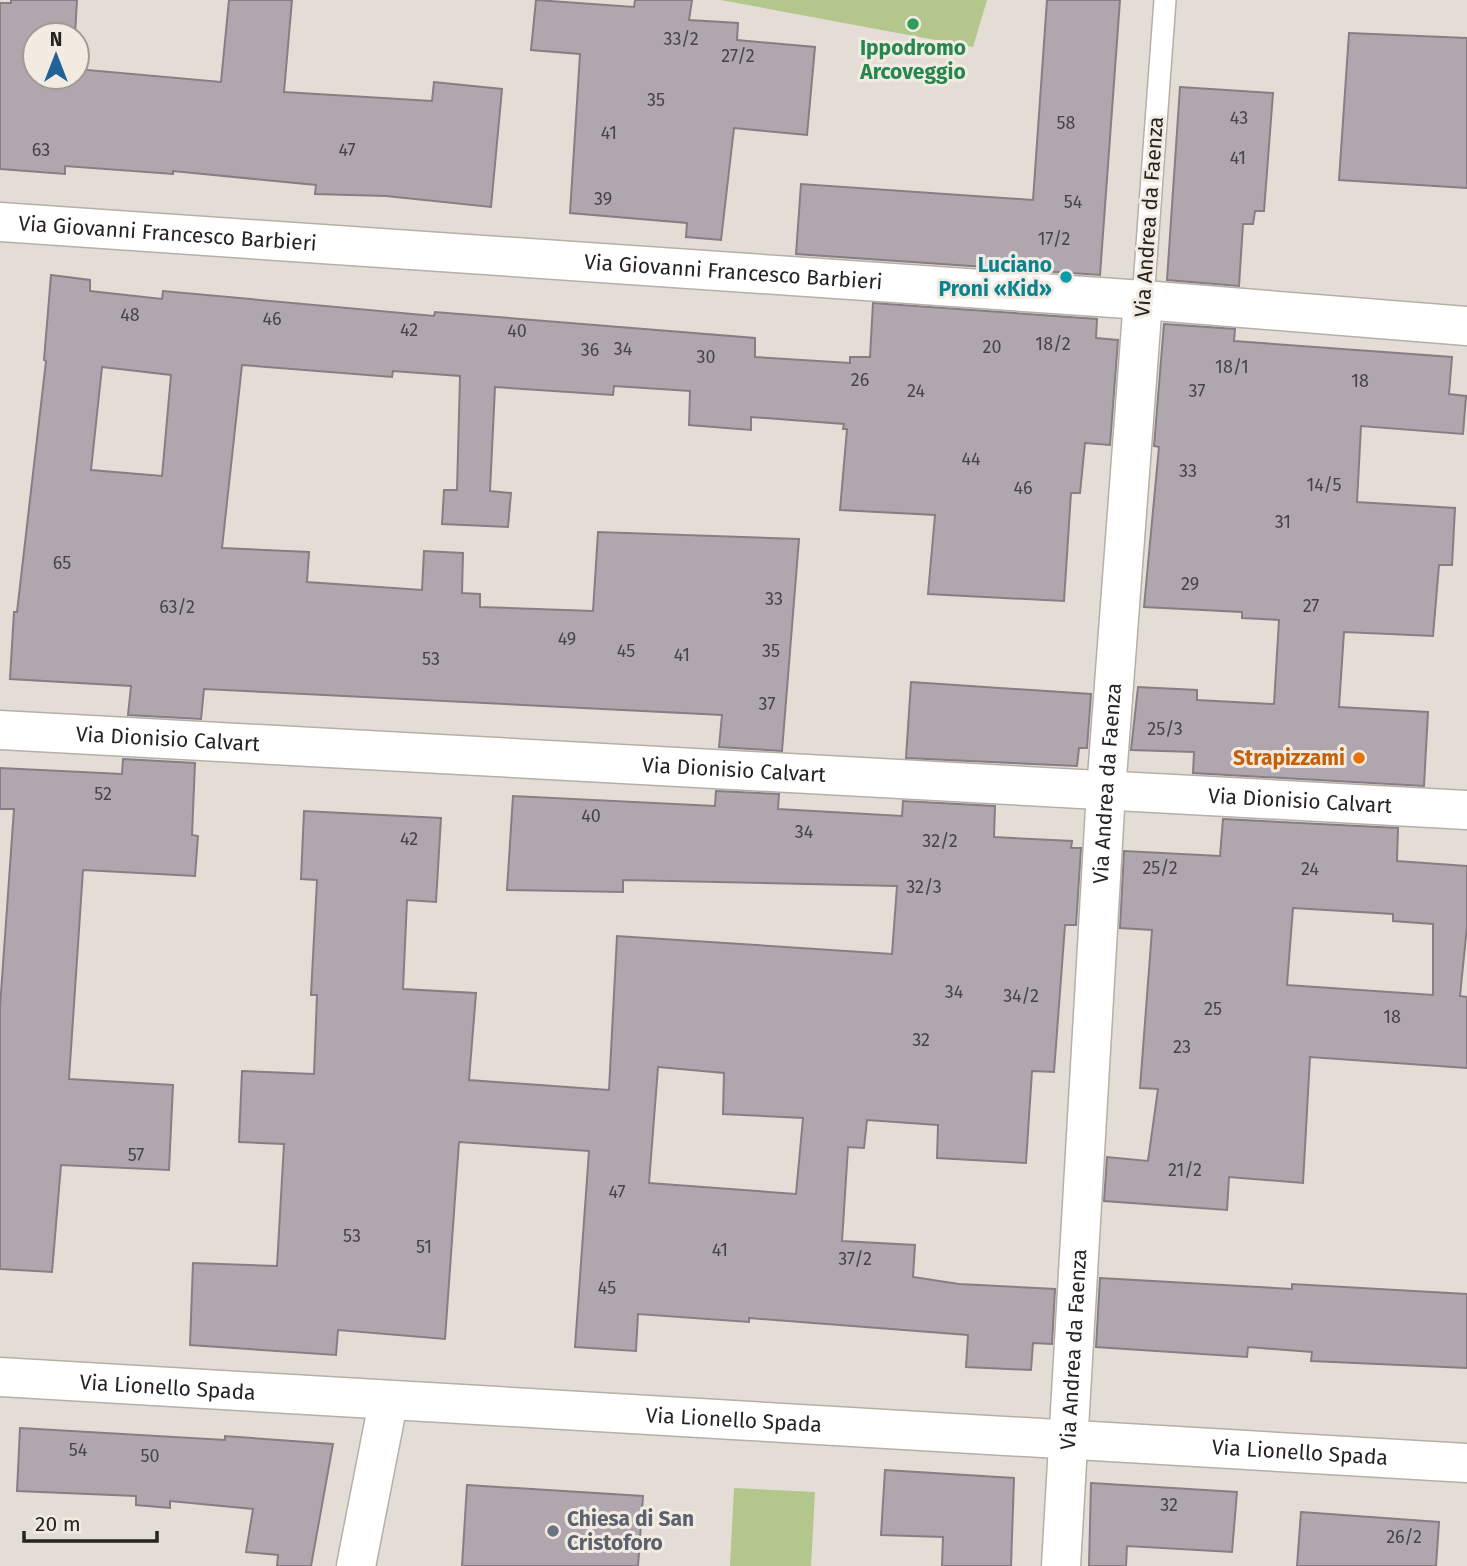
<svg xmlns="http://www.w3.org/2000/svg" width="1467" height="1566" font-family="'Fira Sans',sans-serif">
<style>
.green{fill:#b3c68c}
.building{fill:#b0a7ae;stroke:#877e84;stroke-width:2;fill-rule:evenodd}
.lines{fill:none;stroke-linecap:round;stroke-linejoin:round}
.service-casing{stroke:#b5afa7;stroke-width:24}
.minor-casing{stroke:#b5afa7;stroke-width:41}
.service{stroke:#fff;stroke-width:21}
.minor{stroke:#fff;stroke-width:38}
.leisure-dot{fill:#2e9e5b;stroke:#f1ebe2;stroke-width:2.5}
.culture-dot{fill:#0f9aa8;stroke:#f1ebe2;stroke-width:2.5}
.food-dot{fill:#e8710a;stroke:#f1ebe2;stroke-width:2.5}
.worship-dot{fill:#6b7280;stroke:#f1ebe2;stroke-width:2.5}
.labels{text-anchor:middle;stroke-width:6;stroke-linejoin:round;paint-order:stroke}
.number-label{font-size:18px;fill:#484444}
.leisure-label{font-size:21px;font-weight:bold;fill:#27864d;stroke:#f1ebe2}
.street-label{font-size:21px;fill:#262320;stroke:#f1ebe2}
.culture-label{font-size:21px;font-weight:bold;fill:#0d838f;stroke:#f1ebe2;text-anchor:end}
.food-label{font-size:21px;font-weight:bold;fill:#c56008;stroke:#f1ebe2;text-anchor:end}
.worship-label{font-size:21px;font-weight:bold;fill:#5b616d;stroke:#f1ebe2;text-anchor:start}
</style>
<rect width="100%" height="100%" fill="#e4ddd5"/>
<path class="green" d="M721,0H987L973,47Z
M734,1488L815,1492L811,1566H730Z"/>
<path class="building" d="M11,0H77L75,35H35V77H77V69L221,82L229,0H292L284,92L432,101L434,82L502,89L491,207L386,196L315,194L316,185L173,171V174L65,166V174L0,169V3H11Z
M536,0L634,7L635,0H692L689,20L738,23L737,40L815,47L807,135L734,128L721,240L686,237L687,223L570,213L580,54L531,50Z
M1047,0H1120L1100,275L796,254L801,184L1033,200Z
M1349,33L1467,38V188L1339,180Z
M1180,87L1273,93L1264,211H1255L1253,224H1243L1239,286L1167,280Z
M51,275L90,280V291L162,299L163,291L434,316L435,312L755,338V357L850,363V357H870L873,303L1097,319L1096,338L1118,340L1110,445L1085,443L1080,493H1071L1064,601L928,594L935,515L840,510L847,429H843L844,424L751,417V430L689,425L690,391L614,386L613,395L495,387L490,491L511,493L508,527L442,524L444,490H457L460,376L393,371L392,377L242,365L222,548L309,552L307,582L422,590L424,551L463,553L462,593L480,594V607L593,611L598,532L799,539L782,751L719,747L722,715L204,689L201,719L128,715L131,686L10,679L14,612H17L46,361L44,360ZM102,367L171,375L162,476L91,470Z
M1164,324L1235,329L1234,341L1452,357L1449,394L1466,396L1463,434L1361,426L1357,502L1455,508L1452,565H1439L1433,636L1344,632L1339,707L1428,712L1424,786L1193,773L1194,752L1131,750L1138,687L1197,690V700L1274,704L1279,620L1242,618V612L1144,607L1159,447L1154,446Z
M911,682L1091,694L1087,748H1079L1077,766L906,758Z
M123,759L195,763L192,835L198,836L195,876L83,870L69,1079L173,1085L169,1170L61,1165L52,1272L0,1269V1007L14,809H0V768L122,774Z
M716,791L779,794L778,809L902,816L903,801L995,806L994,837L1072,841L1071,848H1081L1076,925H1065L1054,1072L1032,1071L1026,1163L937,1158L938,1125L867,1120L864,1148L848,1147L842,1241L915,1245L913,1277L959,1284L1055,1289L1052,1344L1033,1343L1031,1370L966,1367L968,1335L749,1318V1322L638,1314L636,1351L575,1347L589,1151L459,1142L445,1339L338,1330L336,1355L190,1345L193,1263L277,1266L284,1144L239,1142L242,1071L314,1074L317,995H311L317,880L301,879L304,811L441,818L436,902L407,900L403,989L476,993L469,1080L609,1090L617,936L892,954L897,886L623,880V892L507,890L513,796L715,806ZM658,1067L724,1073L723,1114L803,1118L796,1194L649,1183Z
M1223,819L1398,828L1397,861L1467,866V926L1460,996L1467,997V1068L1310,1057L1303,1183L1229,1177L1227,1210L1104,1201L1107,1157L1148,1161L1158,1089L1140,1088L1152,930L1120,928L1124,851L1220,856ZM1293,908L1393,914V921L1433,924V995L1287,985Z
M1100,1278L1292,1289V1284L1467,1294V1368L1311,1361L1312,1352L1248,1347L1247,1357L1096,1347Z
M20,1428L225,1440V1436L333,1444L311,1566H277L278,1555L246,1552L253,1509L170,1501V1508L136,1505V1496L17,1491Z
M885,1470L1014,1478L1011,1566H942L943,1537L881,1535Z
M1091,1483L1237,1492L1232,1552L1127,1546L1126,1566H1089Z
M467,1485L643,1496L638,1566H462Z
M1301,1512L1439,1522L1436,1566H1297Z"/>
<g class="lines">
<defs>
<path id="service" d="M1143,300L1165,0"/>
<g id="minor">
<path id="s1" d="M0,222L1143,300L1467,326"/>
<path id="s2" d="M0,730L1467,810"/>
<path id="s3" d="M0,1377C489,1409 978,1431 1467,1463"/>
<path d="M356,1566L388,1403"/>
<path id="s4" d="M1061,1566L1106,791L1143,300"/>
</g>
</defs>
<use href="#service" class="service-casing"/>
<use href="#minor" class="minor-casing"/>
<use href="#service" class="service"/>
<use href="#minor" class="minor"/>
</g>
<circle class="leisure-dot" cx="913" cy="24" r="7"/>
<circle class="culture-dot" cx="1066" cy="277" r="7"/>
<circle class="food-dot" cx="1359" cy="758" r="7"/>
<circle class="worship-dot" cx="553" cy="1531" r="7"/>
<g class="labels">
<g class="number-label">
<text x="681" y="45">33/2</text>
<text x="738" y="62">27/2</text>
<text x="656" y="106">35</text>
<text x="1239" y="124">43</text>
<text x="1066" y="129">58</text>
<text x="609" y="139">41</text>
<text x="41" y="156">63</text>
<text x="347" y="156">47</text>
<text x="1238" y="164">41</text>
<text x="603" y="205">39</text>
<text x="1073" y="208">54</text>
<text x="1054" y="245">17/2</text>
<text x="130" y="321">48</text>
<text x="272" y="325">46</text>
<text x="409" y="336">42</text>
<text x="517" y="337">40</text>
<text x="1053" y="350">18/2</text>
<text x="992" y="353">20</text>
<text x="623" y="355">34</text>
<text x="590" y="356">36</text>
<text x="706" y="363">30</text>
<text x="1232" y="373">18/1</text>
<text x="860" y="386">26</text>
<text x="1360" y="387">18</text>
<text x="916" y="397">24</text>
<text x="1197" y="397">37</text>
<text x="971" y="465">44</text>
<text x="1188" y="477">33</text>
<text x="1324" y="491">14/5</text>
<text x="1023" y="494">46</text>
<text x="1283" y="528">31</text>
<text x="62" y="569">65</text>
<text x="1190" y="590">29</text>
<text x="774" y="605">33</text>
<text x="1311" y="612">27</text>
<text x="177" y="613">63/2</text>
<text x="567" y="645">49</text>
<text x="626" y="657">45</text>
<text x="771" y="657">35</text>
<text x="682" y="661">41</text>
<text x="431" y="665">53</text>
<text x="767" y="710">37</text>
<text x="1165" y="735">25/3</text>
<text x="103" y="800">52</text>
<text x="591" y="822">40</text>
<text x="804" y="838">34</text>
<text x="409" y="845">42</text>
<text x="940" y="847">32/2</text>
<text x="1160" y="874">25/2</text>
<text x="1310" y="875">24</text>
<text x="924" y="893">32/3</text>
<text x="954" y="998">34</text>
<text x="1021" y="1002">34/2</text>
<text x="1213" y="1015">25</text>
<text x="1392" y="1023">18</text>
<text x="921" y="1046">32</text>
<text x="1182" y="1053">23</text>
<text x="136" y="1161">57</text>
<text x="1185" y="1176">21/2</text>
<text x="617" y="1198">47</text>
<text x="352" y="1242">53</text>
<text x="424" y="1253">51</text>
<text x="720" y="1256">41</text>
<text x="855" y="1265">37/2</text>
<text x="607" y="1294">45</text>
<text x="78" y="1456">54</text>
<text x="150" y="1462">50</text>
<text x="1169" y="1511">32</text>
<text x="1404" y="1543">26/2</text>
</g>
<g class="leisure-label">
<text x="913" y="55">Ippodromo<tspan x="913" dy="24">Arcoveggio</tspan></text>
</g>
<g class="street-label">
<text transform="translate(1149 217) rotate(-86)" y="7">Via Andrea da Faenza</text>
<text dy="7" stroke="none"><textPath href="#s1" startOffset="168">Via Giovanni Francesco Barbieri</textPath></text>
<text dy="7" stroke="none"><textPath href="#s1" startOffset="735">Via Giovanni Francesco Barbieri</textPath></text>
<text dy="7" stroke="none"><textPath href="#s2" startOffset="168">Via Dionisio Calvart</textPath></text>
<text dy="7" stroke="none"><textPath href="#s2" startOffset="735">Via Dionisio Calvart</textPath></text>
<text dy="7" stroke="none"><textPath href="#s4" startOffset="784">Via Andrea da Faenza</textPath></text>
<text dy="7" stroke="none"><textPath href="#s2" startOffset="1302">Via Dionisio Calvart</textPath></text>
<text dy="7" stroke="none"><textPath href="#s4" startOffset="217">Via Andrea da Faenza</textPath></text>
<text dy="7" stroke="none"><textPath href="#s3" startOffset="168">Via Lionello Spada</textPath></text>
<text dy="7" stroke="none"><textPath href="#s3" startOffset="735">Via Lionello Spada</textPath></text>
<text dy="7" stroke="none"><textPath href="#s3" startOffset="1302">Via Lionello Spada</textPath></text>
</g>
<g class="culture-label">
<text x="1052" y="272">Luciano<tspan x="1052" dy="24">Proni «Kid»</tspan></text>
</g>
<g class="food-label">
<text x="1345" y="765">Strapizzami</text>
</g>
<g class="worship-label">
<text x="567" y="1526">Chiesa di San<tspan x="567" dy="24">Cristoforo</tspan></text>
</g>
</g>
<g transform="translate(56 56)"><circle r="33" fill="#f1ebe2" stroke="#a09b94" stroke-width="2"/>
<path d="M0-5L12 26L0 18L-12 26Z" fill="#216298"/>
<text y="-10" font-size="19" font-weight="bold" text-anchor="middle" fill="#262320">N</text>
</g>
<path d="M24 1531v10h133v-10" fill="none" stroke="#262320" stroke-width="3.5"/>
<text x="35" y="1531" font-size="21" fill="#262320" stroke="#f1ebe2" stroke-width="5" paint-order="stroke">20 m</text>
</svg>
